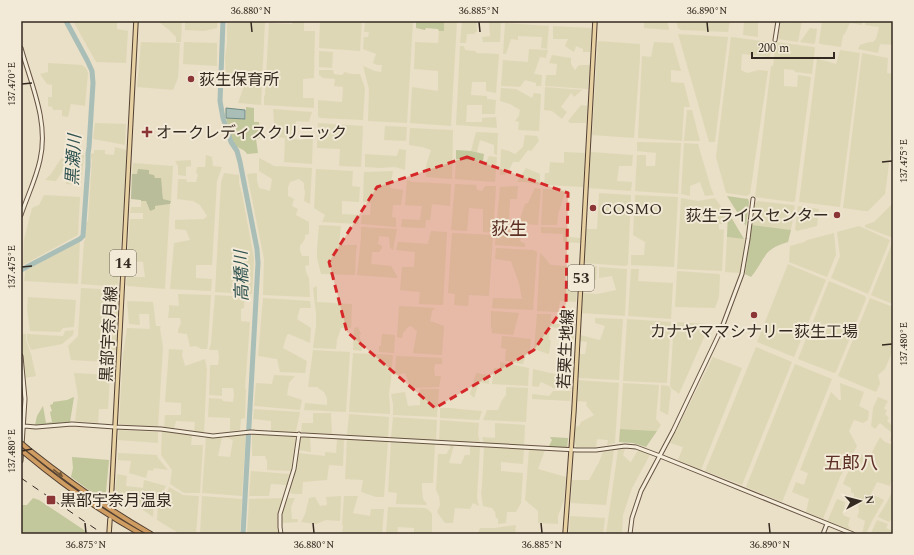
<svg xmlns="http://www.w3.org/2000/svg" width="914" height="555" font-family="Spectral,'Noto Sans JP',serif">
<style>
.farmland{fill:#ded7b5}
.green{fill:#c2c79c}
.cemetery{fill:#b9bd9a}
.water{fill:#a8beb7;stroke:#6f8b84}
.lines{fill:none;stroke-linecap:round;stroke-linejoin:round}
.river{stroke:#a8beb7;stroke-width:5}
.secondary-casing{stroke:#655342;stroke-width:5}
.primary-casing{stroke:#524032;stroke-width:5.5}
.highway-casing{stroke:#524032;stroke-width:6}
.secondary{stroke:#f5edda;stroke-width:3}
.primary{stroke:#e8d2a3;stroke-width:3.5}
.highway{stroke:#cf9d62;stroke-width:4}
.rail{stroke:#352a21;stroke-width:1;stroke-dasharray:7 7;stroke-linecap:butt}
.highway-bridge-casing{stroke:#524032;stroke-width:6;stroke-linecap:butt}
.highway-bridge{stroke:#cf9d62;stroke-width:4}
.oneway{fill:#73583b}
.marked{fill:#d62828;fill-opacity:0.2;stroke:#d62828;stroke-width:3;stroke-dasharray:8 5;stroke-linejoin:round}
.ticks{fill:none;stroke:#352a21;stroke-width:1.5}
.poi-dot{fill:#8c3537;stroke:#f2e9d6;stroke-width:1.5}
.labels{text-anchor:middle;stroke-width:4;stroke-linejoin:round;paint-order:stroke}
.shield{fill:#f2e9d6;stroke:#6e6357;stroke-width:1}
.shield-label{font-size:15px;font-weight:bold;fill:#352a21}
.poi-label{font-size:16px;fill:#352a21;stroke:#f2e9d6;text-anchor:start}
.street-label{font-size:16px;fill:#352a21;stroke:#f2e9d6}
.water-label{font-size:17px;font-style:italic;fill:#315351;stroke:#f2e9d6}
.quarter-label{font-size:18px;fill:#5d3025;stroke:#f2e9d6}
.neatline{fill:none;stroke:#352a21;stroke-width:1.5}
.ticks-label{font-size:10px;text-anchor:middle;fill:#352a21}
</style>
<rect width="100%" height="100%" fill="#eadfc7"/>
<path class="farmland" d="M73,21H117V29L128,31L126,63L96,62Z
M158,21H182L181,42H176V37L169,30Z
M185,21H218L217,28L204,31L185,30Z
M240,21H265L261,105L238,103L244,86L226,81L225,58L227,43V23H240Z
M293,21H304V31H315L314,78L303,79V98H314V108L264,105V96L265,95L269,23L292,24Z
M320,21H362L360,51L319,48Z
M365,21H413L407,123L368,121L369,89L363,66L375,71L381,72L382,65H377L373,63L376,54L363,49L364,37H368L369,32H364Z
M444,21H457L451,126L410,123L412,87L438,91V71L414,69L415,42L438,43L439,31H443Z
M462,21H476L477,31L474,34H467L466,43H460Z
M489,21H497L501,23L500,42H483L482,37L490,36Z
M644,21H667L669,28V30L644,28Z
M676,21H730L728,32L681,30L678,28Z
M736,21H758V37L743,35L744,22Z
M781,21H784V23L793,22L794,21H802L798,42L778,39Z
M822,21H862V25L850,23L844,35H843L841,47L820,44L819,43Z
M866,21H893V45L880,44L878,53L858,49L860,45L869,42H873L876,39L879,27L865,25Z
M505,23L549,26L547,49L541,48L542,37L518,36V40L511,39L506,54H503Z
M553,26L591,28L592,30L590,52H583V49L576,46L574,52L565,46L568,39H553Z
M810,28L817,29L815,43L814,44L800,42Z
M678,34L728,37L715,142H709Z
M731,37L769,42L772,44L770,57L742,54L741,70L747,73L759,70L768,71L750,194L747,196L726,193L716,157Z
M598,41L640,44V59L634,138L592,135Z
M141,42L180,43L178,78L173,90L137,87Z
M184,42L217,43V66L183,64Z
M654,42L673,43L681,71L671,70V82L684,83L690,107H684L682,141L638,138L642,56L651,57Z
M776,42L814,47L815,48L812,74L795,72L794,70L784,69V86L797,87L798,75L811,77L795,201L793,202L755,197L771,66H773Z
M460,46H464L465,50L475,51L477,53L499,54L496,93L486,91V82H472L471,95L487,96V99L496,100L495,114H482V105H467L466,122H482V118L496,117L497,128L456,125Z
M529,49L548,50L546,58L540,57L534,74L542,75L541,86H536V83L525,80L520,87L501,86L503,60L528,62Z
M840,50L860,53L840,207L799,202L817,59L826,61L836,64Z
M319,51L333,52L332,68L319,67Z
M862,53L888,58L887,73L893,74V134L885,194L868,211H865L843,208Z
M552,55L571,58V64L575,70L579,65H590L588,89L545,86L546,75H556L557,64L549,63Z
M48,63L82,65L86,68L88,73L85,106L71,104L68,117L62,116V110H53L52,107L48,106V97H52V85L47,84L40,74L48,72Z
M319,70H333L334,74L342,75L345,72L351,74H360L365,88L363,120L320,118L318,116V100L342,102L343,87L334,86L335,79L323,78L319,75Z
M545,87L582,90L574,97L571,93L561,107L567,112L562,119L552,111L544,110Z
M501,88L516,89L532,98L534,93L541,94L539,131L518,130L519,122L515,121L519,116L520,110L510,104L500,101Z
M581,105L588,106L586,123H570L568,121Z
M273,109L312,112L309,122L296,121L297,130H291V138L301,140L309,138L310,135H313L312,164L284,162L285,138L275,137Z
M687,110H692L700,141H684Z
M95,123L126,124L125,145L93,139Z
M318,123L363,126L361,167L339,166L340,149L317,148Z
M385,126L407,127L406,141L384,140Z
M410,128L453,130L452,179L426,177V166L431,150L422,147L409,145Z
M476,132L498,133L497,155L494,154V145L480,140L477,152L471,151Z
M525,135L537,136L539,141L531,151L528,150L519,162H513L507,174L500,175L501,149L509,151L515,154L523,147Z
M637,142L681,143L678,194L635,191L637,155H646V166H655L656,153L637,151Z
M684,143L698,144L711,188L714,195L705,196L700,182L690,186V196L681,194Z
M115,147L127,150L118,287L81,284L84,241L85,240L86,223L88,221L92,160L90,154L94,153V150H105V154L114,155Z
M399,149L406,150L405,170L395,167L380,168L365,167V154L397,156Z
M69,150L84,155L81,185L66,184V172H62L56,181L45,180L51,174L60,160Z
M564,152L585,153L583,187L544,185L545,173H549L550,162L564,163Z
M591,152L633,155L632,166H619L617,181L632,182L631,191L588,188Z
M206,155L212,157L213,166L222,167L217,181L212,265H196V278L212,279L211,291L170,289L174,243L190,240L186,230L175,229V220L204,219L207,216L200,205L193,201L177,199L178,179H186L187,182H196L198,174L196,173L197,167H205Z
M489,156L497,157L495,182L455,179L456,159L487,161Z
M259,158L265,161L274,166L312,168L310,204L304,201L305,192L304,188V183L299,179L290,182L288,187V196L294,199L292,206L298,209L296,215L309,222V234L305,235V239L300,246V251L302,256H309V265L305,266L306,272L309,278L310,297H308L263,295L264,259L247,174L257,173V181L258,184L259,188L270,191L272,179L259,171Z
M191,160V166L186,167V176L178,175V166L175,161Z
M133,163L173,166L171,201L163,199V191H162L155,178L148,174L149,170L137,174H132Z
M526,168L540,174V185L525,182H517Z
M316,169L353,171L352,186L360,187L359,202L342,201V214L359,215L358,224L322,222L325,215L314,208Z
M393,171L390,188L403,190L401,205H393L392,217L396,218V227L361,224L362,215H370L371,203L363,202L364,172Z
M224,173L239,175V183L242,194L254,258L252,294L215,292L221,182Z
M407,180L413,182L451,184L450,206L432,204L430,220H426L425,228L401,227L402,219L420,220L422,206L405,205Z
M455,184L476,185L477,190L482,191L485,186H496L493,233L483,232V209L469,208L467,231L451,230Z
M518,186L517,199H510L509,221L497,220L500,187Z
M535,188L541,189L538,225L525,224L520,241L525,244V247L495,245L497,223H519L525,204L528,203Z
M543,189L566,190L558,214L557,225H541Z
M599,193L631,195L628,265L625,266L584,263L586,229H597Z
M44,195L80,197L78,235L23,265L24,239L32,208L39,205Z
M635,195L678,197L674,267L631,265V255H644L645,242L633,235Z
M681,198L698,201L715,198L725,212V224H719V229L724,230L722,271L677,269Z
M141,201H146L150,211L154,206L170,204L165,289L128,286L126,285L127,277H145L143,262L127,261L130,219H143V213H130L131,207H141Z
M758,201L793,205L795,206L791,230L752,225L755,203Z
M893,203V238L865,227V225L874,222Z
M798,206L819,209L817,226L797,231L795,230Z
M319,225L341,226L339,245H357L356,251L355,275L321,274L317,258V250Z
M859,226L890,240L868,294L831,278L840,256L837,232Z
M361,227L397,229L393,250L390,248L389,237L379,236L378,244L382,246V248L379,252H372L371,264L391,266L397,276V278L357,275L361,239Z
M541,227L569,228V237L580,238V243L564,242L563,240V234L541,233Z
M431,231L447,232L443,305L419,304L420,292L400,290L402,267H414L415,252L396,250L398,242L428,244Z
M452,233L493,235L489,296L469,295L468,306L454,305L455,294L448,293Z
M834,233L836,255L827,277L789,262L790,246L804,242L807,240Z
M727,237L744,239L745,240L742,268L739,273L725,272Z
M80,241L78,284L24,281L25,275V271Z
M893,241V304L871,295Z
M496,248L533,250L537,252L533,310L492,308L493,298L522,299L519,283L511,261L495,259Z
M540,253L544,257L548,262L551,265L562,266L579,265L578,277L565,276L564,288L577,289L576,302L560,301L558,312L537,311Z
M788,264L826,280L794,357L757,342Z
M585,266H597L596,280H584Z
M599,267L627,269L625,316L581,313L583,293L597,294L616,290L612,276L599,278Z
M631,269H639L638,281L673,283L671,319L628,316Z
M678,271L719,274L720,275L719,297L715,308L675,307L677,272Z
M829,281L865,296L866,299L836,372L834,373L798,359Z
M317,286V302L352,304L351,328H341L337,340L336,349L313,348L316,326V314L313,288Z
M81,288L119,290L116,350H107V362L71,360L68,346L78,336Z
M178,294L211,295L208,343L207,349H201L196,346L190,347L187,334L178,333V330L181,323L180,318H168L169,311V305L179,306Z
M215,295L245,297L244,308L241,309V321L250,322L245,388L246,390L245,418L241,419L240,430L230,431V418L208,417L209,398L222,399L223,401L233,402L234,394L233,388H222V396L209,395L210,368V365H218L219,357L218,350H209L211,343Z
M28,297L76,300L74,327L63,328L60,332L30,331L27,309Z
M263,298L310,301L311,308H300L297,319L311,328L310,343L289,334L287,335L286,338L283,348L307,361L305,373L280,372L277,359L258,356Z
M870,298L893,307V350L885,369L878,375L880,384L876,392L838,376Z
M127,301L153,302L156,326H161L160,328L163,348L158,427L119,424L123,354L127,328L150,329L149,314H139L140,325L129,324Z
M399,306L435,308L432,311L430,321L444,326L442,354L441,355L413,353L417,331L411,326L408,327L403,333L402,338L397,337Z
M491,311L519,313L513,335L492,333L491,326Z
M537,314H551L549,340H551L549,354H548L534,349Z
M560,315L575,316L574,339L563,337V329L551,327V324H560Z
M595,318L623,319L619,380L578,378L579,354H585L587,342L580,341V335L600,340L605,326L595,323Z
M627,319L671,322L667,382L666,383L623,381Z
M674,322L710,324L679,394L671,388L670,386Z
M358,327L361,334L359,335L361,341L362,343V351L353,350L354,328Z
M74,330L73,335L62,344L31,350L27,340V334L63,336L65,331Z
M21,334H26V340L31,354L36,376L25,378L21,344Z
M382,334L395,335L394,353L379,352V346H381Z
M502,336L531,339L530,349L526,354L523,364L505,361L506,349L501,348Z
M756,347L792,362L742,485L705,471Z
M169,349L183,350L182,355L185,366L205,359L207,369L204,433L194,432L195,422L176,421L174,428L164,427L165,415H181V403L165,402Z
M313,350L350,352L346,412L304,410L305,403L327,405V398L324,392L317,387H308Z
M353,353L393,355L391,379L389,394L390,406V414L349,412Z
M396,356L442,358V364H435L434,369L435,376H441L439,387L411,388L405,373L395,375Z
M713,357L742,368L701,470L678,460L683,447L670,443Z
M500,362L529,368L528,386L492,384L494,368H500Z
M795,364L832,379L782,502L746,487Z
M533,369L572,378L571,389L552,388V387L541,382L538,387L532,386Z
M74,373L110,375L108,409H99L98,423L75,421L78,397Z
M476,373L489,375V384L479,382L474,398L470,394Z
M274,375L295,376L289,383L287,395L302,400L300,410L254,406L256,383L272,384Z
M578,380L619,383L615,443L607,445L608,440L597,439L596,447H577L575,444V427L579,426L581,422L594,415L586,405L587,402L577,401Z
M623,383L659,385L656,419L661,425L657,431L620,429Z
M840,383L864,392L859,406L869,411L868,420L863,423L854,420L849,431L857,446L840,477L823,519L806,512L809,499L792,492L796,482L804,485L808,473L800,470L831,392L839,400H841Z
M661,385L669,386L671,390L668,415L660,411Z
M506,387L528,388L526,422L483,420L487,410H498L502,400L506,395Z
M420,389H439L437,417L393,415V404L391,394L405,392L408,406L420,405Z
M553,391H571L570,401L532,399V394L549,396Z
M878,397L888,401L884,408L887,411L885,414L889,418L887,421L893,426V442L890,441L892,433L880,423L875,429L871,426L873,408Z
M440,408H451L459,409L482,411L479,420L440,418Z
M254,409L300,412L296,432L271,431V421L253,419Z
M313,413H331L332,434L301,432L302,423H313Z
M349,414L389,417L388,438L347,435Z
M393,417L437,420L436,441L391,438Z
M440,420L479,423L478,434L480,443L439,441Z
M495,423L525,425L524,446L484,443L482,437L495,438Z
M119,430L158,432V443L118,440Z
M162,431L192,435L191,445H203L200,493H184L170,484L172,470L161,455Z
M252,433L296,436L291,471L267,470V460H266L265,456H252Z
M246,434L242,496L202,493L206,437H222L218,456L230,457L233,440L225,437L226,436Z
M302,436L310,437L311,452L298,450L301,437Z
M880,437L885,442L893,445V475L890,486L877,482L871,494L884,500L872,521L866,534H862L865,521L857,517L859,512L858,502L854,501V494L851,492V488L843,484L846,476L858,453L869,458Z
M337,439H344L343,466L329,465L327,480L303,482L302,494H292L290,492L295,472L298,453L325,456V452L336,453Z
M347,439L388,441L384,497H376L361,492L363,480L345,479Z
M391,442L435,444L433,483H422V490L423,499L427,504L426,505L396,504L397,493L388,492Z
M450,445H454L449,463L461,464L465,455H470V446L480,447L477,498L479,506L473,503L470,509L455,508L453,523H445L437,512L440,505L439,496L436,490L438,454H447L448,450L450,449Z
M484,447L524,449L523,464L501,462V471L523,473L521,503L516,512H507L506,523L498,524V519L496,518L495,512L492,508L483,506L481,494L482,486Z
M625,449L623,455L629,461L631,462L638,450L650,455L632,488L623,515L622,534H606L618,450Z
M529,450H545L538,469L566,477L564,500L558,516V524L538,523V511L525,500Z
M614,450L606,505L571,503L572,480H589L599,462L603,452Z
M118,453L157,455L158,458L168,470L154,468L153,471L148,470L146,478L129,473L131,461L118,460Z
M251,471L290,474L287,485L271,484L269,496H249Z
M117,474L127,476L126,486L143,488L144,480L166,486L164,490L154,502L153,517L115,490Z
M169,487L183,495L199,496L196,534H180L157,520L158,504L168,491Z
M891,494L893,495V518L889,522L878,517L887,502Z
M202,496L242,499L240,534H200Z
M341,496L340,521L326,520L316,524L301,522L305,514L309,498L315,497L320,506L327,505L326,497Z
M344,496H358L353,513L370,516L371,509H384L382,534H342L343,527L342,523Z
M283,498L278,515V532L275,534H247L249,499Z
M288,498H295L291,507L292,519H298V522L282,523L283,512Z
M837,499L845,502L843,515L850,518L848,526L850,527L849,530L827,522Z
M388,507L425,508L429,510L432,514V534H414V528L398,527L397,534H386Z
M570,516L605,518L603,534H569Z
M877,520L888,524L886,528L893,531V534L871,533Z
M516,525L515,534H478L480,528H494Z"/>
<path class="green" d="M416,21H444V31H439L438,29L426,28L425,30L416,28Z
M246,107L254,108V122H259L260,138L256,139L258,153L247,154C244,149 240,149 236,146C231,141 228,125 226,118L246,119Z
M456,150L471,151L484,154L483,161L456,159Z
M727,196L748,199L749,202L746,226Z
M728,212L744,239L727,237Z
M752,225L791,230L788,242C762,249 766,259 751,277L745,274Z
M74,397L70,422L35,425L37,416L43,406L46,423L52,422L50,412L52,411L50,405L53,404V402L67,400Z
M620,429L657,431L646,447L633,443L619,442Z
M550,437L568,438L567,449L548,448L552,440Z
M72,457L109,460L105,502L71,477L73,468Z
M33,498L39,500L90,534H21V505H27Z"/>
<path class="cemetery" d="M138,169L149,170V174L154,175L155,178H161L163,199L171,201L170,204L155,206V209L150,211L146,201H141V200L131,199L132,174H137Z"/>
<path class="water" d="M226,108L245,110V119L226,118Z"/>
<g class="lines">
<path class="river" d="M223,21L220,101L223,118L231,142L237,151L240,162L257,249L258,263L243,534
M21,270L80,239L83,236L88,165V154L89,147L93,83L92,71L87,60L66,21"/>
<defs>
<path id="secondary" d="M775,40L778,21
M21,48C31,84 49,122 40,160C36,179 27,197 21,215
M21,356L25,399L21,461
M24,426L36,427L72,424L115,427L161,429L213,436L251,432L577,450H596L625,446L636,447L660,456L853,534
M281,534L280,527V514L294,469L299,434
M630,534L632,518L641,491L673,431L721,330L742,274L748,239L753,199
M823,534L827,524"/>
<path id="primary" d="M111,504L136,21
M109,534L110,519
M565,534L574,410L595,21"/>
<path id="highway" d="M28,449C67,480 107,509 151,534
M26,454C62,484 100,511 141,534"/>
</defs>
<use href="#secondary" class="secondary-casing"/>
<use href="#primary" class="primary-casing"/>
<use href="#highway" class="highway-casing"/>
<use href="#secondary" class="secondary"/>
<use href="#primary" class="primary"/>
<use href="#highway" class="highway"/>
<path class="rail" d="M21,478L103,534"/>
<defs>
<path id="highway-bridge" d="M21,443L28,449
M21,450L26,454"/>
</defs>
<use href="#highway-bridge" class="highway-bridge-casing"/>
<use href="#highway-bridge" class="highway-bridge"/>
</g>
<defs><path id="oneway-solid" d="M-6-.8H1V-3.2L6.5 0L1 3.2V.8H-6Z"/></defs>
<use class="oneway" href="#oneway-solid" transform="translate(58 473) rotate(37)"/>
<path class="marked" d="M467,157L568,193L566,304L534,350L435,408L347,332L329,262L377,187Z"/>
<path class="ticks" d="M251,22L252,32M479,22L480,32M707,22L708,32M22,84L32,83M882,162L892,161M22,267L32,266M882,345L892,344M22,451L32,449M85,523L86,533M313,523L314,533M541,523L542,533M769,523L770,533"/>
<g class="poi-dot">
<circle cx="191" cy="79" r="4"/>
<path d="M145 126h4v4h4v4h-4v4h-4v-4h-4v-4h4z"/>
<circle cx="593" cy="208" r="4"/>
<circle cx="837" cy="215" r="4"/>
<circle cx="754" cy="315" r="4"/>
<rect x="46" y="495" width="10" height="10" rx="2"/>
</g>
<g class="labels">
<g class="shield">
<rect x="110" y="250" width="26" height="26" rx="3"/>
<rect x="568" y="265" width="26" height="26" rx="3"/>
</g>
<g class="shield-label">
<text x="123" y="268">14</text>
<text x="581" y="283">53</text>
</g>
<g class="poi-label">
<text x="199" y="85">荻生保育所</text>
<text x="156" y="138">オークレディスクリニック</text>
<text x="601" y="214">COSMO</text>
<text x="829" y="221" text-anchor="end">荻生ライスセンター</text>
<text x="754" y="337" text-anchor="middle">カナヤママシナリー荻生工場</text>
<text x="60" y="506">黒部宇奈月温泉</text>
</g>
<g class="street-label">
<text transform="translate(108 334) rotate(-87)" y="6">黒部宇奈月線</text>
<text transform="translate(565 349) rotate(-87)" y="6">若栗生地線</text>
</g>
<g class="water-label">
<text transform="translate(73 160) rotate(-87)" y="6">黒瀬川</text>
<text transform="translate(241 276) rotate(-91)" y="6">高橋川</text>
</g>
<g class="quarter-label">
<text x="509" y="235">荻生</text>
<text x="851" y="469">五郎八</text>
</g>
</g>
<rect width="914" height="555" fill="none" stroke="#f2e9d6" stroke-width="44"/>
<g transform="translate(860 501) rotate(83)" stroke="#f2e9d6" stroke-width="3" paint-order="stroke">
<path d="M0-3L7 15L0 10L-7 15Z" fill="#352a21"/>
<text y="-6" font-size="11" font-weight="bold" text-anchor="middle" fill="#352a21">N</text>
</g>
<path d="M752 52v6h82v-6" fill="none" stroke="#352a21" stroke-width="2"/>
<text x="758" y="52" font-size="12" fill="#352a21" stroke="#f2e9d6" stroke-width="3" paint-order="stroke">200 m</text>
<rect x="22" y="22" width="870" height="511" class="neatline"/>
<g class="ticks-label">
<text x="251" y="14">36.880°N</text>
<text x="479" y="14">36.885°N</text>
<text x="707" y="14">36.890°N</text>
<text transform="translate(11 84) rotate(-90)" y="4">137.470°E</text>
<text transform="translate(903 161) rotate(-90)" y="4">137.475°E</text>
<text transform="translate(11 267) rotate(-90)" y="4">137.475°E</text>
<text transform="translate(903 344) rotate(-90)" y="4">137.480°E</text>
<text transform="translate(11 451) rotate(-90)" y="4">137.480°E</text>
<text x="86" y="548">36.875°N</text>
<text x="314" y="548">36.880°N</text>
<text x="542" y="548">36.885°N</text>
<text x="770" y="548">36.890°N</text>
</g>
</svg>
